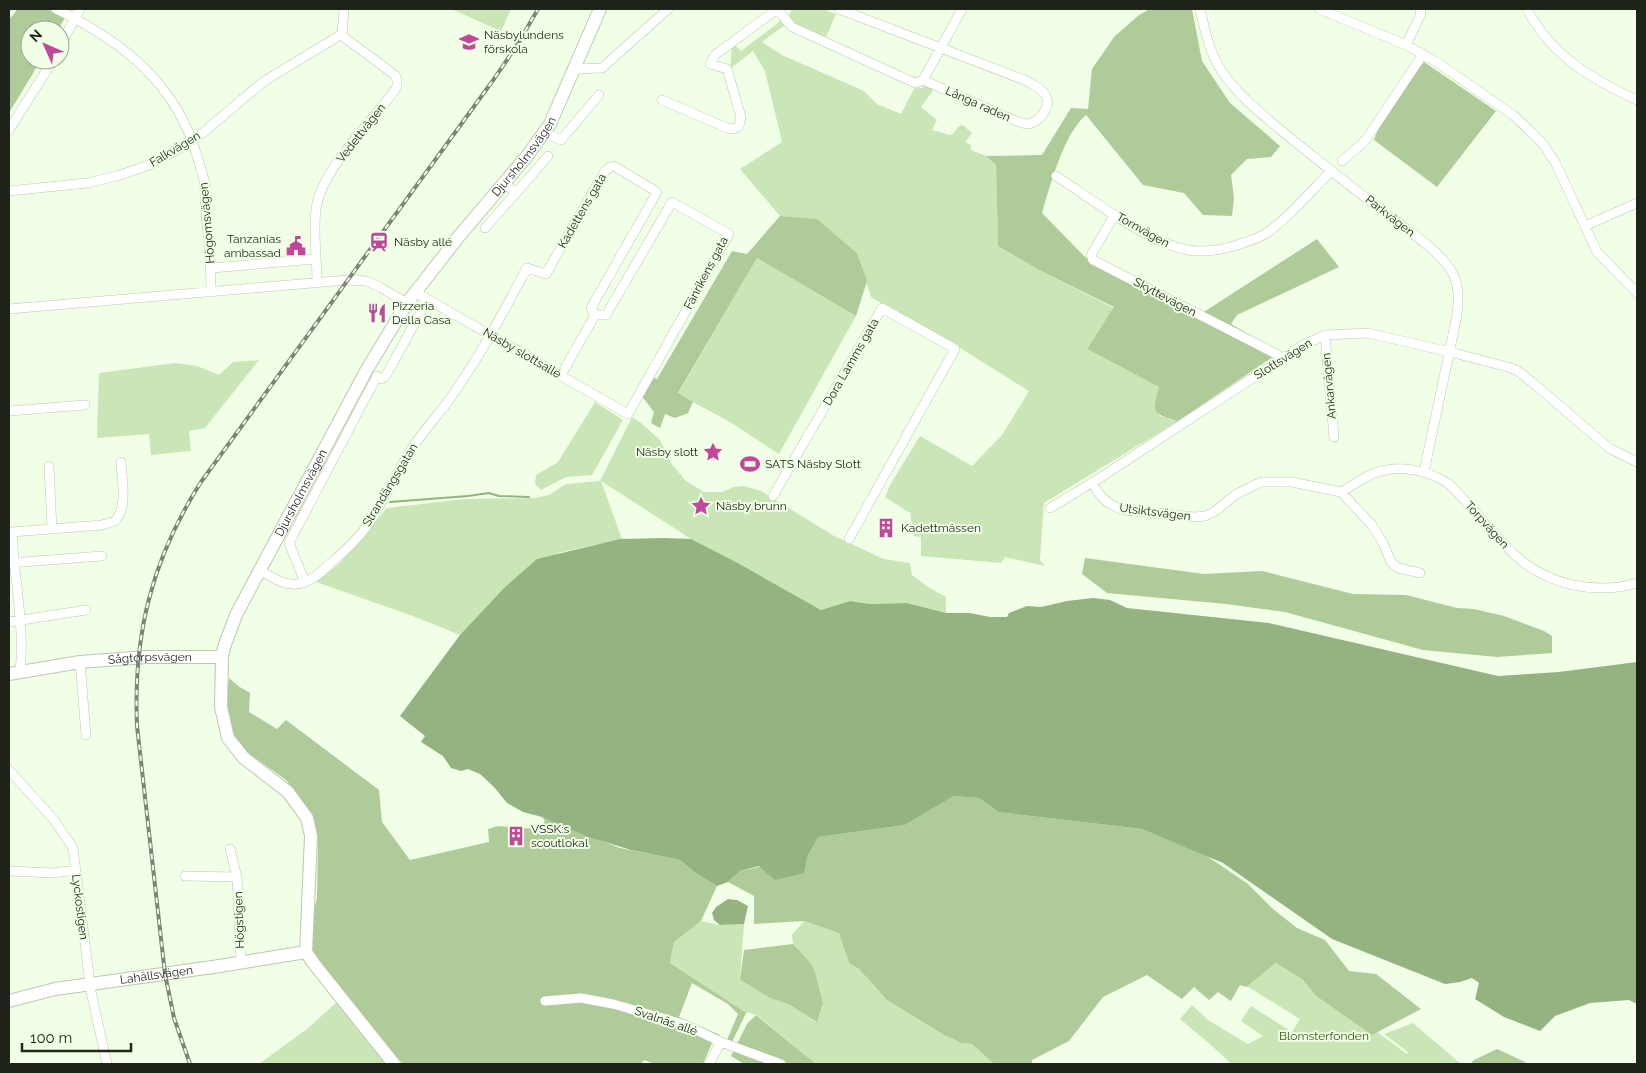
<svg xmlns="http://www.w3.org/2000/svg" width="1646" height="1073" font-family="Raleway,sans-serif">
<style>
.green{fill:#cae6b7}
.forest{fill:#aecb99}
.water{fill:#95b281}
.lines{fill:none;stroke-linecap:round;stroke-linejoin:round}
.stream{stroke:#95b281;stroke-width:2}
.street-casing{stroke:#bac8b1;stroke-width:10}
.secondary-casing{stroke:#bac8b1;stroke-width:14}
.street{stroke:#fff;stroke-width:9}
.secondary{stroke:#fff;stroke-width:12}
.rail-casing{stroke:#7b8575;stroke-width:4}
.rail{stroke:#f0ffe6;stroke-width:2;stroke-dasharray:5.5;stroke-linecap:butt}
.labels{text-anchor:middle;stroke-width:4;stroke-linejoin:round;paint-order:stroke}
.poi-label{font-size:12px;fill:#1f241b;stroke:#f0ffe6;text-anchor:start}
.street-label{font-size:12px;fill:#1f241b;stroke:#f0ffe6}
.park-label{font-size:12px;fill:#375913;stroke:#f0ffe6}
</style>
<rect width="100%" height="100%" fill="#f0ffe6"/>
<path class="green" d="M451,9H511L501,31Z
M792,9H823L836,14L826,37L794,23L789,17Z
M782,20L785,25L762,42L782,55L864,91L877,104L901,114L915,87L922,88L927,84L935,88L921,107L937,120L932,130L950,135L953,134L959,126L963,125L972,133L965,142L971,145V150L986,156L996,165L998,246L1041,271L1114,308L1087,349L1159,387L1154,404L1160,416L1178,421L1044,503L1040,560L1045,566L1005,557L1001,563L921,556V537L914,536L910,513L885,497L890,485L920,436L972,466L1002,435L1029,391L957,346L871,297L857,253L817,220L780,216L740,169L782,142L765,71L753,51L730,69L732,48L735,45L741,51Z
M757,258L856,316L779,454L730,422L678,394Z
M259,360L205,428L189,431L191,451L151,455L149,434L97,438L99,373L175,363L197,366L219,375L233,362Z
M595,402L623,420L592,475L566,477L541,490L535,484L536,475L558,462Z
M632,417L641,423L660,440L671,463L686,481L704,492H722L733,487L744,486L761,491L834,536L884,559L910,563L912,575L928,587L946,597V613L907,603L870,604L850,601L821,610L736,562L691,539L601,481L622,539L558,553L503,589L460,635L413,616L316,582L341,562L387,508L465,499L535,498L549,495L566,484L600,481Z
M701,921L720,925L744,924L740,980L770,998L788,1004L816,1022L823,1003L815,973L811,963L793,944L792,935L804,921L839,933L849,963L859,969L887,1000L944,1035L961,1043L972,1044L994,1064H816L757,1015L745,1012L670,963L674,942Z
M1276,963L1303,980L1316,996L1372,1035L1377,1032L1407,1054L1408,1052L1384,1034L1413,1023L1461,1064H1231C1215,1047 1197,1034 1180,1019L1192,1005L1208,1020L1248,1044L1263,1036L1241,1021L1251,1006L1292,1032L1300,1019L1248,987H1246Z
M337,1002L386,1064H259L307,1029Z"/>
<path class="forest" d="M17,9H48L65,18L58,30H30V60H41L9,113V19L14,14Z
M1150,9H1192L1202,61L1230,103L1280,146L1271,157L1247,159L1231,175L1234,198L1232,216L1203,215L1184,193L1143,185L1086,115C1064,133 1050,186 1042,213L1085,257L1125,281L1196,317L1317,239L1339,267L1237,315L1231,324L1280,352L1178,421C1153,414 1151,412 1159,387L1087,349L1114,307L1041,271L998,246L996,165L986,156L1042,155L1071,108L1088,109L1092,69L1114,37L1139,15Z
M1424,62L1496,111L1437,187L1374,140L1381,122Z
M780,216L817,219L857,253L867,281L856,316L757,258L678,393L693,402L688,413L675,418L665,414L660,428L651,423L654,412L641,395L651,376L657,379L732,251L747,254Z
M1085,558L1204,574L1262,571L1353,594L1406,595L1457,608L1474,609L1504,616L1544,631L1552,636V653L1497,657L1423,650L1285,612L1226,604L1107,593L1082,574Z
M229,678L238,686L250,693L249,712L277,729L286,720L379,790L382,822L410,860L489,842L488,829L498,826L539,829L545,821L542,817L620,848L680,860L694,872L717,886L701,921L674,942L670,963L745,1012L747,1011L732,1042L727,1040L738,1014L728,1004L692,983L679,1017L720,1035L712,1043L703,1064H655L644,1060L641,1064H403L319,966L310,944L312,918L317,898L318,838L306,806L286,780L240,747L231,734L226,697Z
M954,796L979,798L998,812L1142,829L1204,854L1248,884L1273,909L1297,928L1325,940L1349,971L1376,974L1421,1009L1372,1035L1316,996L1303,980L1276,963L1246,987L1240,985L1231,1001L1218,992L1209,1000L1194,987L1182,999L1147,975L1103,997L1069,1041L1032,1060V1064H994L972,1044L961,1043L944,1035L887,1000L859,969L849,963L839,933L804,921L754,924V896L728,882L740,871L807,857L817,837L905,825Z
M793,944L811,963L815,972L823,1003L817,1022L788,1004L770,998L740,980L744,950Z
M756,1015L816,1064H744L731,1056L747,1024Z
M1497,1049L1525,1062V1064H1470L1474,1060Z"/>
<path class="water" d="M665,538L691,539L736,562L821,610L850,601L870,604L907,603L946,613H970L990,617H1007L1009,613L1027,606L1041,607L1067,601L1093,598L1110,600L1127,608L1269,623L1498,676L1559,672L1637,662V1004L1629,1000L1590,1003L1555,1016L1540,1031L1504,1017L1475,999L1479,983L1472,978L1460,982L1445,984L1332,939L1223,863L1142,829L998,812L979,798L954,796L905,825L818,837L807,857L804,873L775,880L759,866L740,871L728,882L717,886L694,872L680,860L631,850L586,836L542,817L523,812L507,803L494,787L480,774L468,769L461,771L451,768L443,756L421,742L425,736L400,716L460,635L503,589L537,559L620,539Z
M728,899L737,900L748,906L744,924L720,925L714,920L712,913L716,907Z"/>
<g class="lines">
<path class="stream" d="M390,502L468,496L489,493L499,496L529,497"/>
<defs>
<path id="street" d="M56,9C122,41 176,83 197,156C199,164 203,173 204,181C206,193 205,204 206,216C209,241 211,266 211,292
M777,9L792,27L915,83L923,80L1016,121C1020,122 1024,124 1028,124C1040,122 1051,107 1046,96C1043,89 1033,85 1027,81L839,9
M1200,9C1205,30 1209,51 1221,70C1240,99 1268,119 1294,141C1328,168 1361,195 1396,221C1414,235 1448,257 1455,279C1460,292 1458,307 1456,320L1424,472
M1319,9L1406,45L1438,63L1513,115L1529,130L1543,144L1556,164L1597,252L1637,293
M1527,9C1551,55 1591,79 1637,100
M1406,45L1421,14L1420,9
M60,46L80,9
M574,69L602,68L668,9
M923,80L962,9
M662,100L727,128L734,129L739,126L741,117L727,69L710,64L715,55L777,9
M9,130L53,60
M544,133L561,140L599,95
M1342,161L1365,141L1423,54
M1056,176C1092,199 1148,243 1188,250C1205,253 1221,250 1237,245C1246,242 1257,239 1265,234C1290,217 1310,192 1331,171
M504,183L516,193L548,156
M9,191L87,183L117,176L149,165L193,141L263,82L342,34
M1115,214L1091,255L1093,260L1284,358
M1585,226L1637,203
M485,228L516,193
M212,268L315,259
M317,282C317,258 313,233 316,209C322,167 373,122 397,87V80L395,75L345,38L342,34L344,9
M415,292L628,414L729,234L672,202L606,315H595
M9,309L347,280L366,281L380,287L407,303
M1325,335L1334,437
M9,411L85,405
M49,466L52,529
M1092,482C1100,497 1107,505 1124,510L1195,517L1205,516L1214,512L1235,495L1261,482H1292L1341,492L1372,525L1383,543L1391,562L1398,568L1420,573
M1341,492C1352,486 1363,477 1375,473C1399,464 1428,470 1449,484C1472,506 1491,533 1515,555C1547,585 1595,595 1637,583
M773,496L882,308L955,349L849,539
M1050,508L1098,479L1303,345L1325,335L1368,333L1450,352L1508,367L1518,371L1532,382L1609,448L1637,462
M9,532H12C14,577 25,627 20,672
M12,532L102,525L115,521C128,506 122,481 121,462
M9,563L102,556
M259,570C274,578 287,589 305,582C314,579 325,569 332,562C345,551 357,540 367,526C384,501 396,473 413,447C426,427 443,410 456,390C483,351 505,309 527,268L546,274L605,171L610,167L614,166L657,192L591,308L595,315L561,375
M305,582L289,543L377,376L381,379L385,377L420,314L426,298
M9,622L86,610
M80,662L86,735
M9,770L54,820L73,848L91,992L107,1064
M230,849L237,877L241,962
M9,871L53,873L75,870
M185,876L237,877
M545,1001L581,998L613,1004L686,1025L721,1042L781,1064
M709,1064L721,1042"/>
<g id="secondary">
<path id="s1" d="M9,674L80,662L147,657H222"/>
<path id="s2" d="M9,1001L55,989L213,967L306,952"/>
<path id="s3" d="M394,1064L314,964L306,952L311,836L307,818L288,792L244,758L228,738L221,707L222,657L224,647L236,615L366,371L407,303L460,235L527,156L550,124L600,9"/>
</g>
</defs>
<use href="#street" class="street-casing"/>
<use href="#secondary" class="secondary-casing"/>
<use href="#street" class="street"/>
<use href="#secondary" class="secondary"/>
<defs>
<path id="rail" d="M190,1064L174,1018L165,974L137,726C133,634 152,559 201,482L494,79L519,42L538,9"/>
</defs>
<use href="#rail" class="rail-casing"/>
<use href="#rail" class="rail"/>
</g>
<defs>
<symbol id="school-bare" viewBox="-9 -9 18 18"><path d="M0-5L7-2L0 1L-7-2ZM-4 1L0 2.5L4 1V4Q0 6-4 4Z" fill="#c1479a" stroke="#f0ffe6" stroke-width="2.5" paint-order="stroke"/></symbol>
<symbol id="station-bare" viewBox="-9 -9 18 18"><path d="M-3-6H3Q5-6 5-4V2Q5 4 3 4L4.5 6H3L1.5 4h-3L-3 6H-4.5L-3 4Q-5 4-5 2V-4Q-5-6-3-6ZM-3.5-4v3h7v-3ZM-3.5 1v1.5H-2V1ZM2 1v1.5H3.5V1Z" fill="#c1479a" stroke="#f0ffe6" stroke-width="2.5" paint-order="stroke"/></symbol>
<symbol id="civic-bare" viewBox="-9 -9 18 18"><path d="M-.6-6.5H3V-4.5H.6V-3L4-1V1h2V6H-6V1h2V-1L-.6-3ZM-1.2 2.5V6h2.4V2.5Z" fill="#c1479a" stroke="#f0ffe6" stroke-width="2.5" paint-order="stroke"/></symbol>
<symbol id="restaurant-bare" viewBox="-9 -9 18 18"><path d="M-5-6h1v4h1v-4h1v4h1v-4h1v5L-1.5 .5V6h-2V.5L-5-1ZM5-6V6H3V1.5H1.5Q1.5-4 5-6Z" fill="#c1479a" stroke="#f0ffe6" stroke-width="2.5" paint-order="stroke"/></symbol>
<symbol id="sight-bare" viewBox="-9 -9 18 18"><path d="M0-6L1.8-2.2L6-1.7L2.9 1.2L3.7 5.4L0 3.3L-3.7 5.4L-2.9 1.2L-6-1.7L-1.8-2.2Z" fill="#c1479a" stroke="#f0ffe6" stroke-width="2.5" paint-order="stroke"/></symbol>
<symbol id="stadium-bare" viewBox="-9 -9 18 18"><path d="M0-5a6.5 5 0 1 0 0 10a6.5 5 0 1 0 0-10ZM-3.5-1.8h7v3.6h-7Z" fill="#c1479a" stroke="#f0ffe6" stroke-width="2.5" paint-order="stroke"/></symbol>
<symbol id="building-bare" viewBox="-9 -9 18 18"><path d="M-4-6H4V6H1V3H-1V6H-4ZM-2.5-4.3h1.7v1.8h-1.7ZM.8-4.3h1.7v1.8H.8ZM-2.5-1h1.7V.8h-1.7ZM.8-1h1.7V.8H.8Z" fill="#c1479a" stroke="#f0ffe6" stroke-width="2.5" paint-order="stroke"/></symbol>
</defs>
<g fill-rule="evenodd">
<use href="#school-bare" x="455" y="28" width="28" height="28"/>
<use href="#station-bare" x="365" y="228" width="28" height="28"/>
<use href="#civic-bare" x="282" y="232" width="28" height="28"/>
<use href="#restaurant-bare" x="363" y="299" width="28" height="28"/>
<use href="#sight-bare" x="699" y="438" width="28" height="28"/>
<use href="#stadium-bare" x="736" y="450" width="28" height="28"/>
<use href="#sight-bare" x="687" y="492" width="28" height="28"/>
<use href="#building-bare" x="872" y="514" width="28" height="28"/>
<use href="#building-bare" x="502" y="822" width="28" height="28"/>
</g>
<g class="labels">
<g class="poi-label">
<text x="484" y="39">Näsbylundens<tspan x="484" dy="14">förskola</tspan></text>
<text x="281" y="243" text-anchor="end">Tanzanias<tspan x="281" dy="14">ambassad</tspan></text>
<text x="394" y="246">Näsby allé</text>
<text x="392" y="310">Pizzeria<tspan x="392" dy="14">Della Casa</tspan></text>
<text x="698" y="456" text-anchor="end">Näsby slott</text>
<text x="765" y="468">SATS Näsby Slott</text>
<text x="716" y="510">Näsby brunn</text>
<text x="901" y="532">Kadettmässen</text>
<text x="531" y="833">VSSK:s<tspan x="531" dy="14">scoutlokal</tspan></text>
</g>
<g class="street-label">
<text transform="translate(978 104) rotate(24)" y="4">Långa raden</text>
<text transform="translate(361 133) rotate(-52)" y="4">Vedettvägen</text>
<text transform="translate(175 149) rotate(-31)" y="4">Falkvägen</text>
<text dy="4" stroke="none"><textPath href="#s3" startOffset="1060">Djursholmsvägen</textPath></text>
<text transform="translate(582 211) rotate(-60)" y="4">Kadettens gata</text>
<text transform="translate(1390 216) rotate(38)" y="4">Parkvägen</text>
<text transform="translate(207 223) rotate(-95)" y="4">Högomsvägen</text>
<text transform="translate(1143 230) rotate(29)" y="4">Tornvägen</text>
<text transform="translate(706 273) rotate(-62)" y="4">Fänrikens gata</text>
<text transform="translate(1165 297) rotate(28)" y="4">Skyttevägen</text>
<text transform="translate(522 353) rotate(30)" y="4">Näsby slottsallé</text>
<text transform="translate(1283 359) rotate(-32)" y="4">Slottsvägen</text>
<text transform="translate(851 362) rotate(-60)" y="4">Dora Lamms gata</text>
<text transform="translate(1329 386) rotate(-95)" y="4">Ankarvägen</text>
<text transform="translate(390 485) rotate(-59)" y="4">Strandängsgatan</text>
<text dy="4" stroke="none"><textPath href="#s3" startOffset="655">Djursholmsvägen</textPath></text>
<text transform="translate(1155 512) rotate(7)" y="4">Utsiktsvägen</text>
<text transform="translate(1487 525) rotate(48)" y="4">Torpvägen</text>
<text dy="4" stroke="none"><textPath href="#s1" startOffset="142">Sågtorpsvägen</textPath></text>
<text transform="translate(80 907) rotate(83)" y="4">Lyckostigen</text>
<text transform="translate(239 920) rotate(-92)" y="4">Högstigen</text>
<text dy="4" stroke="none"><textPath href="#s2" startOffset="150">Lahällsvägen</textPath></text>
<text transform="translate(666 1021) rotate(19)" y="4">Svalnäs allé</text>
</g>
<g class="park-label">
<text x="1324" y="1040">Blomsterfonden</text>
</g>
</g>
<rect width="1646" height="1073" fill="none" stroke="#1f241b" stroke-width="20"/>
<g transform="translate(45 45) rotate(315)"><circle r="24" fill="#f0ffe6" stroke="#9ca795"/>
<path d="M0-4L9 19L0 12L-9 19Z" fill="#c1479a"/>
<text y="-8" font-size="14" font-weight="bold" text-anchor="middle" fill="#1f241b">N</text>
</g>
<path d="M22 1043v8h109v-8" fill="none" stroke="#1f241b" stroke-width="2.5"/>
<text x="30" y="1043" font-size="15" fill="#1f241b" stroke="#f0ffe6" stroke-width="4" paint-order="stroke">100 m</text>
</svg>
